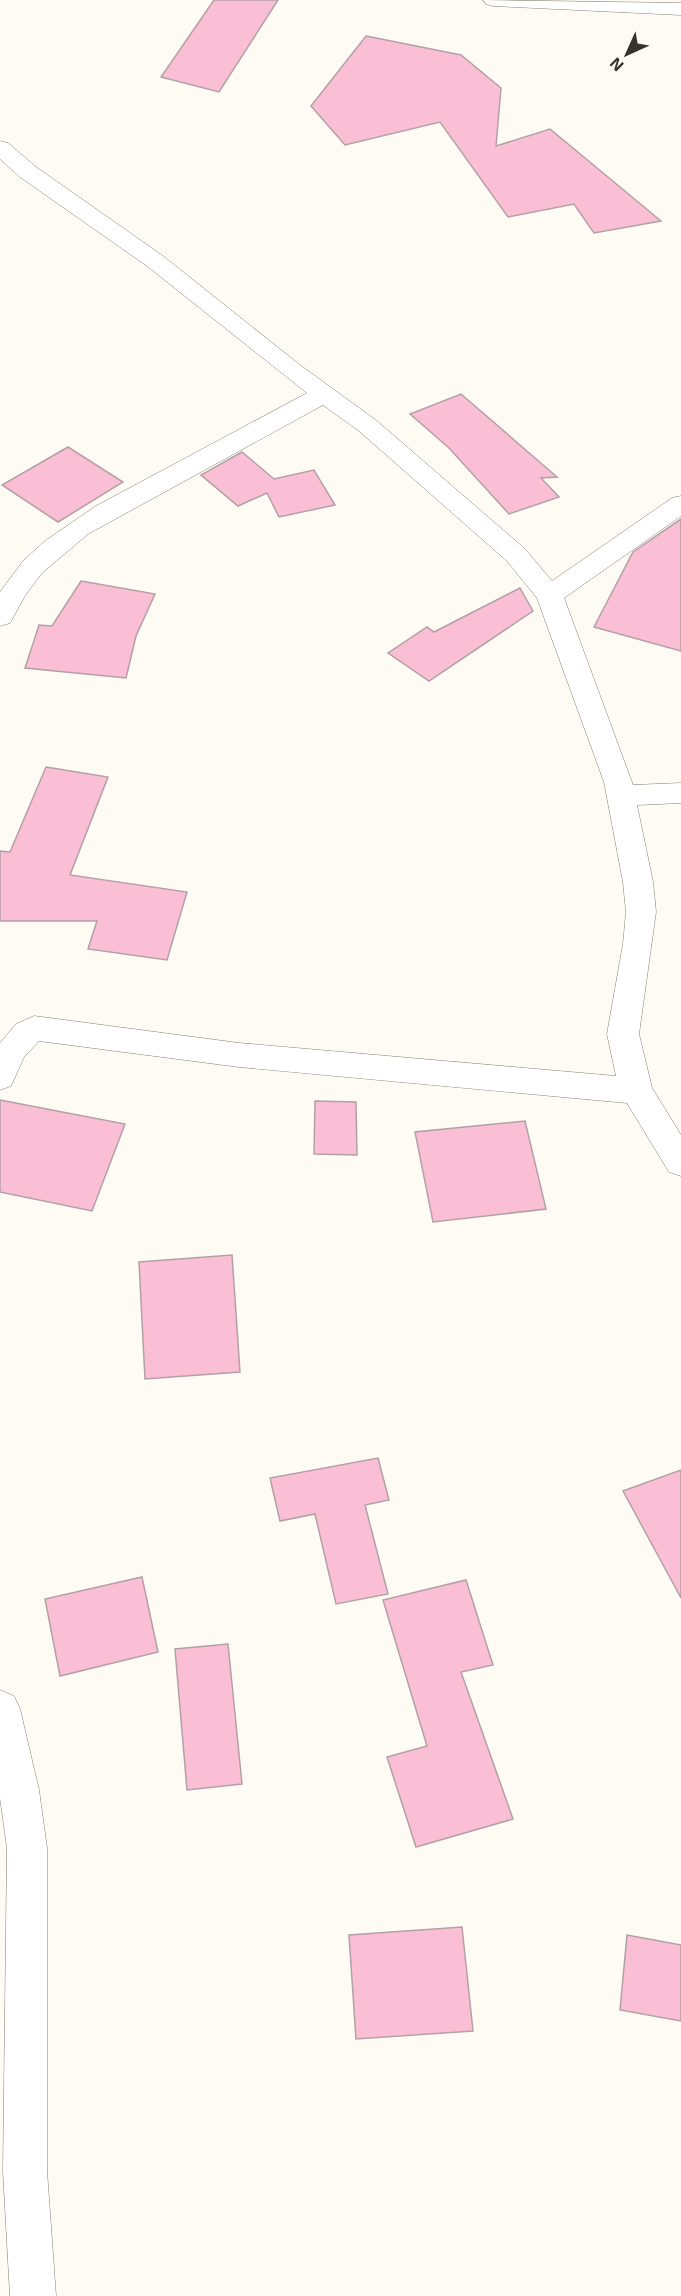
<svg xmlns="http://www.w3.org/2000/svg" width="681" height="2296" font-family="'Exo 2',sans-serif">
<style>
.building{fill:#fabfd5;stroke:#b3a0a6;stroke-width:1.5}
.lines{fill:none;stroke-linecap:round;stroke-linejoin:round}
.minor-casing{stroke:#867f70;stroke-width:1}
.minor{fill:#fff;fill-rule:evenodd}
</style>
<rect width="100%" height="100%" fill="#fefbf4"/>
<path class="building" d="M214,0H278L219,92L161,77Z
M366,36L461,55L501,88L496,146L550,129L661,221L594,233L574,204L508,217L440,122L345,145L311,106Z
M461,394L557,477L541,478L559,497L509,514L449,448L410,414Z
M68,447L123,482L58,522L2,485Z
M242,452L274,479L314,470L335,505L279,517L267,493L238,506L201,475Z
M681,519V651L594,627L633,552Z
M81,581L155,594L136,636L126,678L25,668L39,625L52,626Z
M520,588L533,611L429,681L388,653L427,627L434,632Z
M46,767L108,777L70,875L187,892L167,960L88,949L97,921H0V851L10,852Z
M0,1100L125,1124L92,1211L0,1192Z
M315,1101L356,1102L357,1155L314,1154Z
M525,1121L546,1209L433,1222L415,1132Z
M232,1255L240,1372L145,1379L139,1262Z
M378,1458L389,1500L365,1505L388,1594L336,1604L315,1514L280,1521L270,1478Z
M681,1470V1598L623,1491Z
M142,1577L158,1652L60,1676L45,1599Z
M466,1580L493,1665L461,1672L513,1819L416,1847L387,1757L427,1746L383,1600Z
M228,1644L242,1784L187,1790L175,1649Z
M462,1927L473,2031L356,2039L349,1935Z
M627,1935L681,1945V2021L620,2010Z"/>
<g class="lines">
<defs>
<path id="minor" d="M483,0L681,3V15L493,6L486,4Z
M0,141L8,143L36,167L163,256L300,365L377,421L525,549L552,581L672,498L681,496V516L564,598L633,785L681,783V803L637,805L653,882L656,912L639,1034L652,1088L681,1135V1176L669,1172L627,1103L239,1067L39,1041L24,1057L11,1086L0,1090V1043L16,1024L34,1016L239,1043L616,1076L607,1034L623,944L626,912L623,882L604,782L537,598L507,561L359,431L323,405L88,534L42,573L26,594L10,623L0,626V592L23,561L45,541L96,506L307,393L147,266L20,177L0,159Z
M0,1690L14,1696L20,1709L39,1790L47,1848V2171L56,2296H10L3,2171L7,1848L0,1798Z"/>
</defs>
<use href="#minor" class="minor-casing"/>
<use href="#minor" class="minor"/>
</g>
<g transform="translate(627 54) rotate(225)" stroke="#fefbf4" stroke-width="4.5" paint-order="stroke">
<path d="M0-4.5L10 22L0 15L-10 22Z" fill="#36332d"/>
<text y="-9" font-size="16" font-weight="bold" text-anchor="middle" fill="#36332d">N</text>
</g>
</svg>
